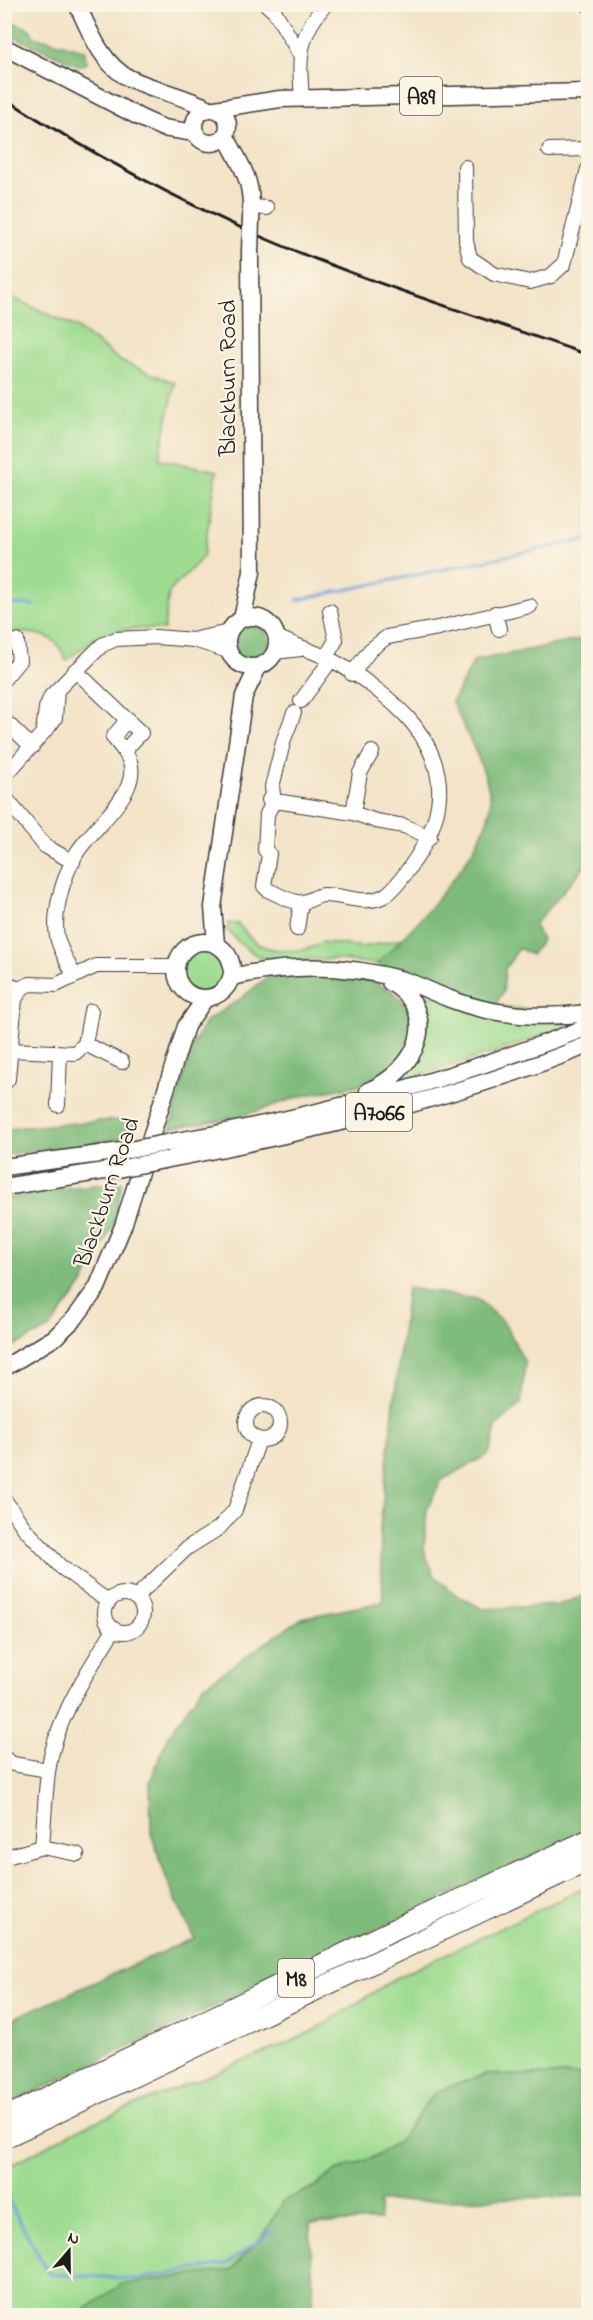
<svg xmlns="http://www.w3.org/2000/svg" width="593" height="2320" font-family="'Indie Flower',sans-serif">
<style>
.green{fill:#9fdc91;stroke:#5e7c56;stroke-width:1.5}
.forest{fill:#7fbc7b;stroke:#4e6c4c;stroke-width:1.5}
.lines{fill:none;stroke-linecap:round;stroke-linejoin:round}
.stream{stroke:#69a2d8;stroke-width:3}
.minor-casing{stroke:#3c3a36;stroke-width:16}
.major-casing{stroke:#3c3a36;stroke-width:19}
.highway-casing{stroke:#3c3a36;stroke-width:22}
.minor{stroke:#fff;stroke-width:14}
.major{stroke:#fff;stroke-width:16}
.highway{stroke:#fff;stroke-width:20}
.rail{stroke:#1c1c1c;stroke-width:3}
.major-bridge-casing{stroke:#3c3a36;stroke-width:19;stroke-linecap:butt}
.major-bridge{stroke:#fff;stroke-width:16}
.labels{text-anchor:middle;stroke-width:4.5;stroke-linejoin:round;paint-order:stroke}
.shield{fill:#fcf5e5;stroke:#5f5d58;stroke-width:1.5}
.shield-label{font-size:22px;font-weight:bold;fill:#1c1c1c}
.street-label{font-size:24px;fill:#1c1c1c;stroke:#fcf5e5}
</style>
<rect width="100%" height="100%" fill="#fcf5e5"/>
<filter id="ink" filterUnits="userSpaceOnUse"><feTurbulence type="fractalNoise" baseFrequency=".0167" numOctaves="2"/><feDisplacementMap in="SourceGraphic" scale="12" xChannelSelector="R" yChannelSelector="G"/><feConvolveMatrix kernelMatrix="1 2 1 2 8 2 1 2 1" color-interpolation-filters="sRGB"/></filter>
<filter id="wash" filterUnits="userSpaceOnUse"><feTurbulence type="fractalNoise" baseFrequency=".008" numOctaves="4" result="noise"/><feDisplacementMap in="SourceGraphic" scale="24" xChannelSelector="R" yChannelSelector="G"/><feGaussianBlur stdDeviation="1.35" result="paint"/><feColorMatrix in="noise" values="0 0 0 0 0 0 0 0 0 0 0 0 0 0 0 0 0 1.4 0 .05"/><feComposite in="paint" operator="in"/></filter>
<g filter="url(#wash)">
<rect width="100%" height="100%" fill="#f3e3c7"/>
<path class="green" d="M4,294L76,327L122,362L175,383L159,459L217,471L203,557L169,592L164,630C117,625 102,631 66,661C56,630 33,633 5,632Z
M228,923L238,924C245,931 252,943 262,946C278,952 309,953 321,942L363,947L402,939L377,964L333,959L277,961L259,957L240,944L227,930Z
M177 970a26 26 0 1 1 52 0a26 26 0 1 1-52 0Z
M411,992L417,993L588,1019L493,1053L391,1084Z
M588,1886V2075H484L435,2092L398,2142L370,2159L334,2172L313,2188L284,2200L265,2233L231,2270L191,2277L87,2309L84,2315L5,2316V2168L80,2128L288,2043L317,2029L394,1979Z"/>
<path class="forest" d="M5,19L30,29L35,38C45,37 70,47 84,50L87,63L80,66L5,33Z
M249,621L268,632L270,648L265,660C235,669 226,645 242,622Z
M588,638V862L534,925L542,940L531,955L519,948L505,969L503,992L496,1004L462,996L377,964C408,934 498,841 490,796C484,763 465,731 452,702L474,661Z
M329,975C361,978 391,981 409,1010C423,1034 401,1068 379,1078C354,1089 325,1090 299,1097C281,1102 264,1110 247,1114C222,1121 195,1124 170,1128L192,1046L206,1021L239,1000L267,977Z
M113,1120L138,1124L128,1138L5,1155V1132L14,1128Z
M122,1182L114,1223L83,1284L50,1328L5,1351V1199L37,1191Z
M407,1288L477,1299L505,1324L525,1363L521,1404L497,1425L489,1454L442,1480L427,1509L424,1550L434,1575L456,1595L483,1609L558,1605L588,1594V1829L5,2106V2022L194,1938L168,1883L151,1833L150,1782L168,1736L203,1686L302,1618L383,1602L380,1527Z
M484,2075H588V2196L379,2202L380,2220L310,2224L314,2315H84L86,2309L122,2284L231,2270L265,2233L284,2200L313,2188L334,2172L370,2159L398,2142L435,2092Z"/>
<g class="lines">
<path class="stream" d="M297,600L588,539
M4,604L35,605
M4,2192L49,2274L138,2279L227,2264L273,2230"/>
</g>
</g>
<g filter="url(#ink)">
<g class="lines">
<defs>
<path id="minor" d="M266,4L275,12L299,53
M588,4V5
M302,99C299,59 297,36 326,4
M549,150L588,149
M465,167L466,241L470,258L494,274L530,282L551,276L564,264L588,169
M252,207L267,208
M495,613L499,629
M196,639L229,632
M275,652L301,649
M326,657L336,640L330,611
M352,674L370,650L387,637L438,628L530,606
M4,679L19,661L17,641
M301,701L331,660
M4,720L32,747
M43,733L46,708L51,696L102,645L116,639L156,637L194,640L228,651
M124,751L113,737L128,719
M4,777L50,725L55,718L57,690
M4,796L45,846L73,862
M269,800L353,813L376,821L404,826L430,837
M353,813L360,773L372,752
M265,850L267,814L274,801L272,787L284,739L294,713
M269,854L264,886L268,890C277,894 287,900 297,902C307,904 314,896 323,895C342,894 363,906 382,897C393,892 403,877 410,867C444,820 452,774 414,725C395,701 355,671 327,658C311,650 293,645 277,637
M297,929L301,903
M74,975C68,963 60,950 57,937C53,912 63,878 75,856C89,828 153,787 124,751L141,733L75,670
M4,982L20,990
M85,1044L91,1011
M11,1050L75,1053L85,1044L122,1062
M4,1084L8,1079L15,999L23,987L30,984L56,985L96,966H175
M58,1105L60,1053
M246 1423a17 17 0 1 1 34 0a17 17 0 1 1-34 0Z
M4,1499L25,1529L61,1567L109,1602
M105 1613a19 19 0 1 1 38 0a19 19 0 1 1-38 0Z
M135,1598L187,1548L219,1528L235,1510L259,1440
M4,1758L13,1764L48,1770
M42,1847C44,1822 45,1797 48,1772C55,1719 87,1673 114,1629
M10,1856L42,1847L77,1854"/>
<path id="major" d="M77,4C89,30 103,67 131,79C157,91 184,96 210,109
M4,47L143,119L163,128L195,133
M194 126a17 17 0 1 1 34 0a17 17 0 1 1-34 0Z
M215,109L280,99L588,92
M225,135C243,169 253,179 251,220
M227 642a25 25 0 1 1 50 0a25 25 0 1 1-50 0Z
M242,619L252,572L250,252
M176 970a28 28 0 1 1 56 0a28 28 0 1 1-56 0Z
M216,944L213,907L244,696L258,667
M232,977C288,964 347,964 403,980C419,985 434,993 450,999C494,1016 541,1019 588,1013
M368,1091C416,1071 444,1014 390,982
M166,1143C309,1119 453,1079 588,1027
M164,1160C307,1132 453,1100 588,1045
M4,1167L129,1150
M4,1187L123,1168
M4,1368L54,1338L75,1318L97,1288L123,1226L186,1026L205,999"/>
<path id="highway" d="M4,2118L391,1931L588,1840
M4,2138L588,1861"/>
</defs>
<use href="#minor" class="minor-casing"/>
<use href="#major" class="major-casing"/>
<use href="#highway" class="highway-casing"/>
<use href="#minor" class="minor"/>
<use href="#major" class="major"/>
<use href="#highway" class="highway"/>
<path class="rail" d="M4,98C87,151 175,199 264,238C369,283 481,317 588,355"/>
<defs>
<path id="major-bridge" d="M250,252L251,220
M129,1150L166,1143
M123,1168L164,1160"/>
</defs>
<use href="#major-bridge" class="major-bridge-casing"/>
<use href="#major-bridge" class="major-bridge"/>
</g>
</g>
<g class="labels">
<g class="shield">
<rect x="400" y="77" width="42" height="38" rx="4.5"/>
<rect x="346" y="1093" width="66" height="38" rx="4.5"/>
<rect x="278" y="1959" width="36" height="38" rx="4.5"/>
</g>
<g class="shield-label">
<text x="421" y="104">A89</text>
<text x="379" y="1120">A7066</text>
<text x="296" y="1986">M8</text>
</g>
<g class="street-label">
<text transform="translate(227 378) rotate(-90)" y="8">Blackburn Road</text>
<text transform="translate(106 1192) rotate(-71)" y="8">Blackburn Road</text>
</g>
</g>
<rect width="593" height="2320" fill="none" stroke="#fcf5e5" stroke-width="24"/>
<g transform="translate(69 2251) rotate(20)" stroke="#fcf5e5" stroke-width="4.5" paint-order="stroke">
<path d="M0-4.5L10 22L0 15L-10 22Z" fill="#1c1c1c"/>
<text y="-9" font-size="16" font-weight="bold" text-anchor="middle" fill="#1c1c1c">N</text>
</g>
</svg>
